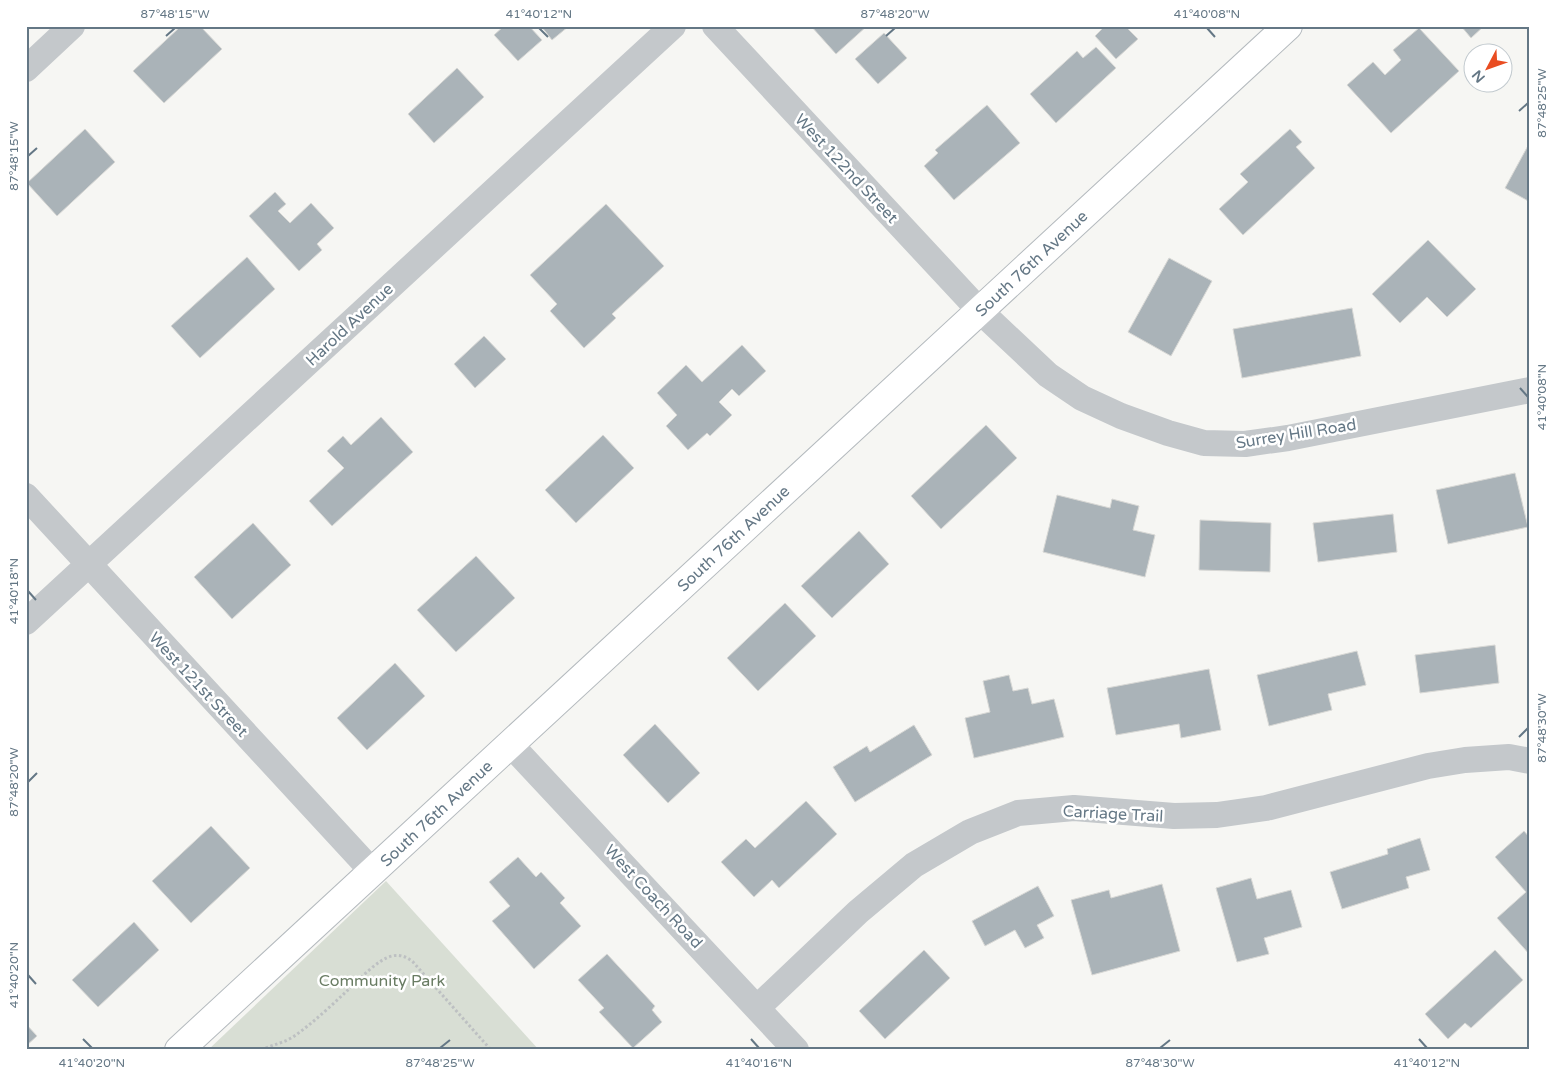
<svg xmlns="http://www.w3.org/2000/svg" width="1556" height="1076" font-family="'Varela Round',sans-serif">
<style>
.green{fill:#d8ded4}
.building{fill:#aab3b8;stroke:#d8d8d5}
.lines{fill:none;stroke-linecap:round;stroke-linejoin:round}
.secondary-casing{stroke:#b4babe;stroke-width:30}
.path{stroke:#bdc0c2;stroke-width:3;stroke-dasharray:2.5 2.5;stroke-linecap:butt}
.street{stroke:#c4c8cb;stroke-width:26}
.secondary{stroke:#fff;stroke-width:28}
.ticks{fill:none;stroke:#647785;stroke-width:2}
.labels{text-anchor:middle;stroke-width:5;stroke-linejoin:round;paint-order:stroke}
.street-label{font-size:16px;fill:#647785;stroke:#fff}
.park-label{font-size:16px;fill:#697c63;stroke:#fff}
.neatline{fill:none;stroke:#647785;stroke-width:2}
.ticks-label{font-size:12px;text-anchor:middle;fill:#647785}
</style>
<rect width="100%" height="100%" fill="#f6f6f3"/>
<path class="green" d="M386,881L539,1050H208Z"/>
<path class="building" d="M181,26H200L222,49L164,103L133,71Z
M504,26H529L542,40L518,61L494,35Z
M541,26H569L552,40Z
M811,26H867L836,54Z
M1105,26H1125L1138,39L1116,59L1095,36Z
M1461,26H1484L1471,38Z
M1419,28L1459,71L1391,133L1347,85L1373,62L1385,75L1401,60L1393,50Z
M884,33L907,58L878,84L855,59Z
M1096,47L1116,68L1056,123L1030,94L1077,51L1083,58Z
M457,68L484,97L434,143L408,114Z
M987,105L1020,143L954,200L924,166L938,153L935,150Z
M85,129L115,162L57,216L27,183Z
M1290,129L1302,142L1296,147L1315,168L1243,235L1219,209L1248,182L1240,174Z
M1530,142V202L1505,188Z
M275,192L286,204L278,211L290,223L311,203L334,228L317,244L322,250L299,271L249,216Z
M606,204L664,266L612,314L616,318L584,348L550,311L557,304L530,275Z
M1428,240L1476,289L1447,317L1427,297L1400,323L1372,294Z
M247,257L275,289L200,358L171,326Z
M1169,258L1212,281L1171,356L1128,332Z
M1352,308L1361,356L1242,378L1233,329Z
M484,336L506,359L475,388L454,364Z
M742,345L766,371L739,396L732,389L719,402L732,415L710,436L707,433L688,450L666,426L677,415L657,393L686,365L702,382Z
M381,417L413,452L332,526L309,501L344,468L327,451L343,436L351,445Z
M986,425L1017,458L941,529L911,496Z
M603,435L634,468L576,523L545,490Z
M1515,473L1528,527L1448,544L1436,490Z
M1057,495L1110,508L1112,499L1139,506L1133,530L1155,535L1145,577L1043,552Z
M1393,514L1397,552L1318,562L1313,523Z
M1200,520L1271,523L1270,572L1199,570Z
M253,523L291,565L232,619L194,577Z
M859,531L889,564L832,618L801,586Z
M476,556L515,598L456,652L417,610Z
M785,603L816,636L758,691L727,658Z
M1495,645L1499,683L1420,693L1415,655Z
M1357,651L1366,685L1328,694L1332,710L1269,726L1257,675Z
M395,663L425,696L367,750L337,718Z
M1209,669L1221,730L1181,738L1179,724L1116,735L1107,688Z
M1009,675L1013,691L1028,688L1032,704L1054,699L1064,737L974,758L965,718L990,712L983,681Z
M655,724L700,773L668,803L623,755Z
M914,725L932,755L855,802L833,767L867,746L870,752Z
M806,801L837,834L779,888L772,880L754,897L721,862L746,839L755,848Z
M211,826L250,868L191,923L152,881Z
M1524,831L1530,838V955L1497,918L1526,892L1495,857Z
M1420,838L1430,870L1406,877L1409,888L1342,909L1330,872L1388,854L1387,849Z
M518,857L536,877L541,872L565,898L560,903L581,926L534,969L492,921L510,906L489,882Z
M1251,878L1257,899L1291,890L1302,927L1264,938L1269,954L1237,962L1216,888Z
M1162,884L1180,951L1092,975L1071,900L1109,890L1111,898Z
M1038,886L1054,916L1037,925L1044,938L1025,948L1015,930L985,946L972,921Z
M134,922L159,950L98,1007L72,980Z
M924,950L950,978L885,1039L859,1011Z
M1495,950L1523,980L1471,1028L1465,1023L1448,1039L1425,1014Z
M607,954L655,1006L652,1010L662,1022L633,1048L599,1012L604,1008L578,980Z
M26,1024L37,1036L26,1046Z"/>
<g class="lines">
<defs>
<path id="secondary" d="M179,1050L1288,26"/>
</defs>
<use href="#secondary" class="secondary-casing"/>
<path class="path" d="M261,1050C272,1045 283,1043 293,1037C313,1023 332,1005 349,989C360,979 378,959 392,956C400,954 407,957 413,962L491,1050"/>
<path class="street" d="M715,26L980,311L1048,375L1082,398L1121,416L1168,433L1204,443L1245,444L1288,438L1530,390
M26,69L72,26
M26,496L372,871
M26,622L673,26
M510,744L796,1050
M758,1007L858,912L914,865L970,832L1018,813L1074,808L1174,816L1217,815L1266,808L1428,766L1465,760L1509,757L1530,761"/>
<use href="#secondary" class="secondary"/>
</g>
<path class="ticks" d="M539,28L548,37M1207,28L1215,37M166,36L175,28M886,36L895,28M1519,111L1528,103M28,156L37,148M1520,388L1528,397M28,591L36,600M1519,737L1528,728M28,782L37,773M28,975L36,984M83,1039L92,1048M751,1039L759,1048M1419,1039L1427,1048M440,1048L450,1040M1160,1048L1170,1040"/>
<g class="labels">
<g class="street-label">
<text transform="translate(847 168) rotate(47)" y="6">West 122nd Street</text>
<text transform="translate(1031 263) rotate(-43)" y="6">South 76th Avenue</text>
<text transform="translate(349 324) rotate(-43)" y="6">Harold Avenue</text>
<text transform="translate(1296 433) rotate(-9)" y="6">Surrey Hill Road</text>
<text transform="translate(733 538) rotate(-43)" y="6">South 76th Avenue</text>
<text transform="translate(199 684) rotate(47)" y="6">West 121st Street</text>
<text transform="translate(436 813) rotate(-43)" y="6">South 76th Avenue</text>
<text transform="translate(1113 813) rotate(3)" y="6">Carriage Trail</text>
<text transform="translate(654 896) rotate(47)" y="6">West Coach Road</text>
</g>
<g class="park-label">
<text x="382" y="986">Community Park</text>
</g>
</g>
<rect width="1556" height="1076" fill="none" stroke="#ffffff" stroke-width="55"/>
<g transform="translate(1488 68) rotate(229)"><circle r="24" fill="#ffffff" stroke="#c1c9ce"/>
<path d="M0-4L9 19L0 12L-9 19Z" fill="#e94c21"/>
<text y="-8" font-size="14" font-weight="bold" text-anchor="middle" fill="#647785">N</text>
</g>
<rect x="28" y="28" width="1500" height="1020" class="neatline"/>
<g class="ticks-label">
<text x="175" y="18">87°48'15"W</text>
<text x="539" y="18">41°40'12"N</text>
<text x="895" y="18">87°48'20"W</text>
<text x="1207" y="18">41°40'08"N</text>
<text transform="translate(1542 103) rotate(-90)" y="4">87°48'25"W</text>
<text transform="translate(14 156) rotate(-90)" y="4">87°48'15"W</text>
<text transform="translate(1542 397) rotate(-90)" y="4">41°40'08"N</text>
<text transform="translate(14 591) rotate(-90)" y="4">41°40'18"N</text>
<text transform="translate(1542 728) rotate(-90)" y="4">87°48'30"W</text>
<text transform="translate(14 782) rotate(-90)" y="4">87°48'20"W</text>
<text transform="translate(14 975) rotate(-90)" y="4">41°40'20"N</text>
<text x="92" y="1067">41°40'20"N</text>
<text x="440" y="1067">87°48'25"W</text>
<text x="759" y="1067">41°40'16"N</text>
<text x="1160" y="1067">87°48'30"W</text>
<text x="1427" y="1067">41°40'12"N</text>
</g>
</svg>
